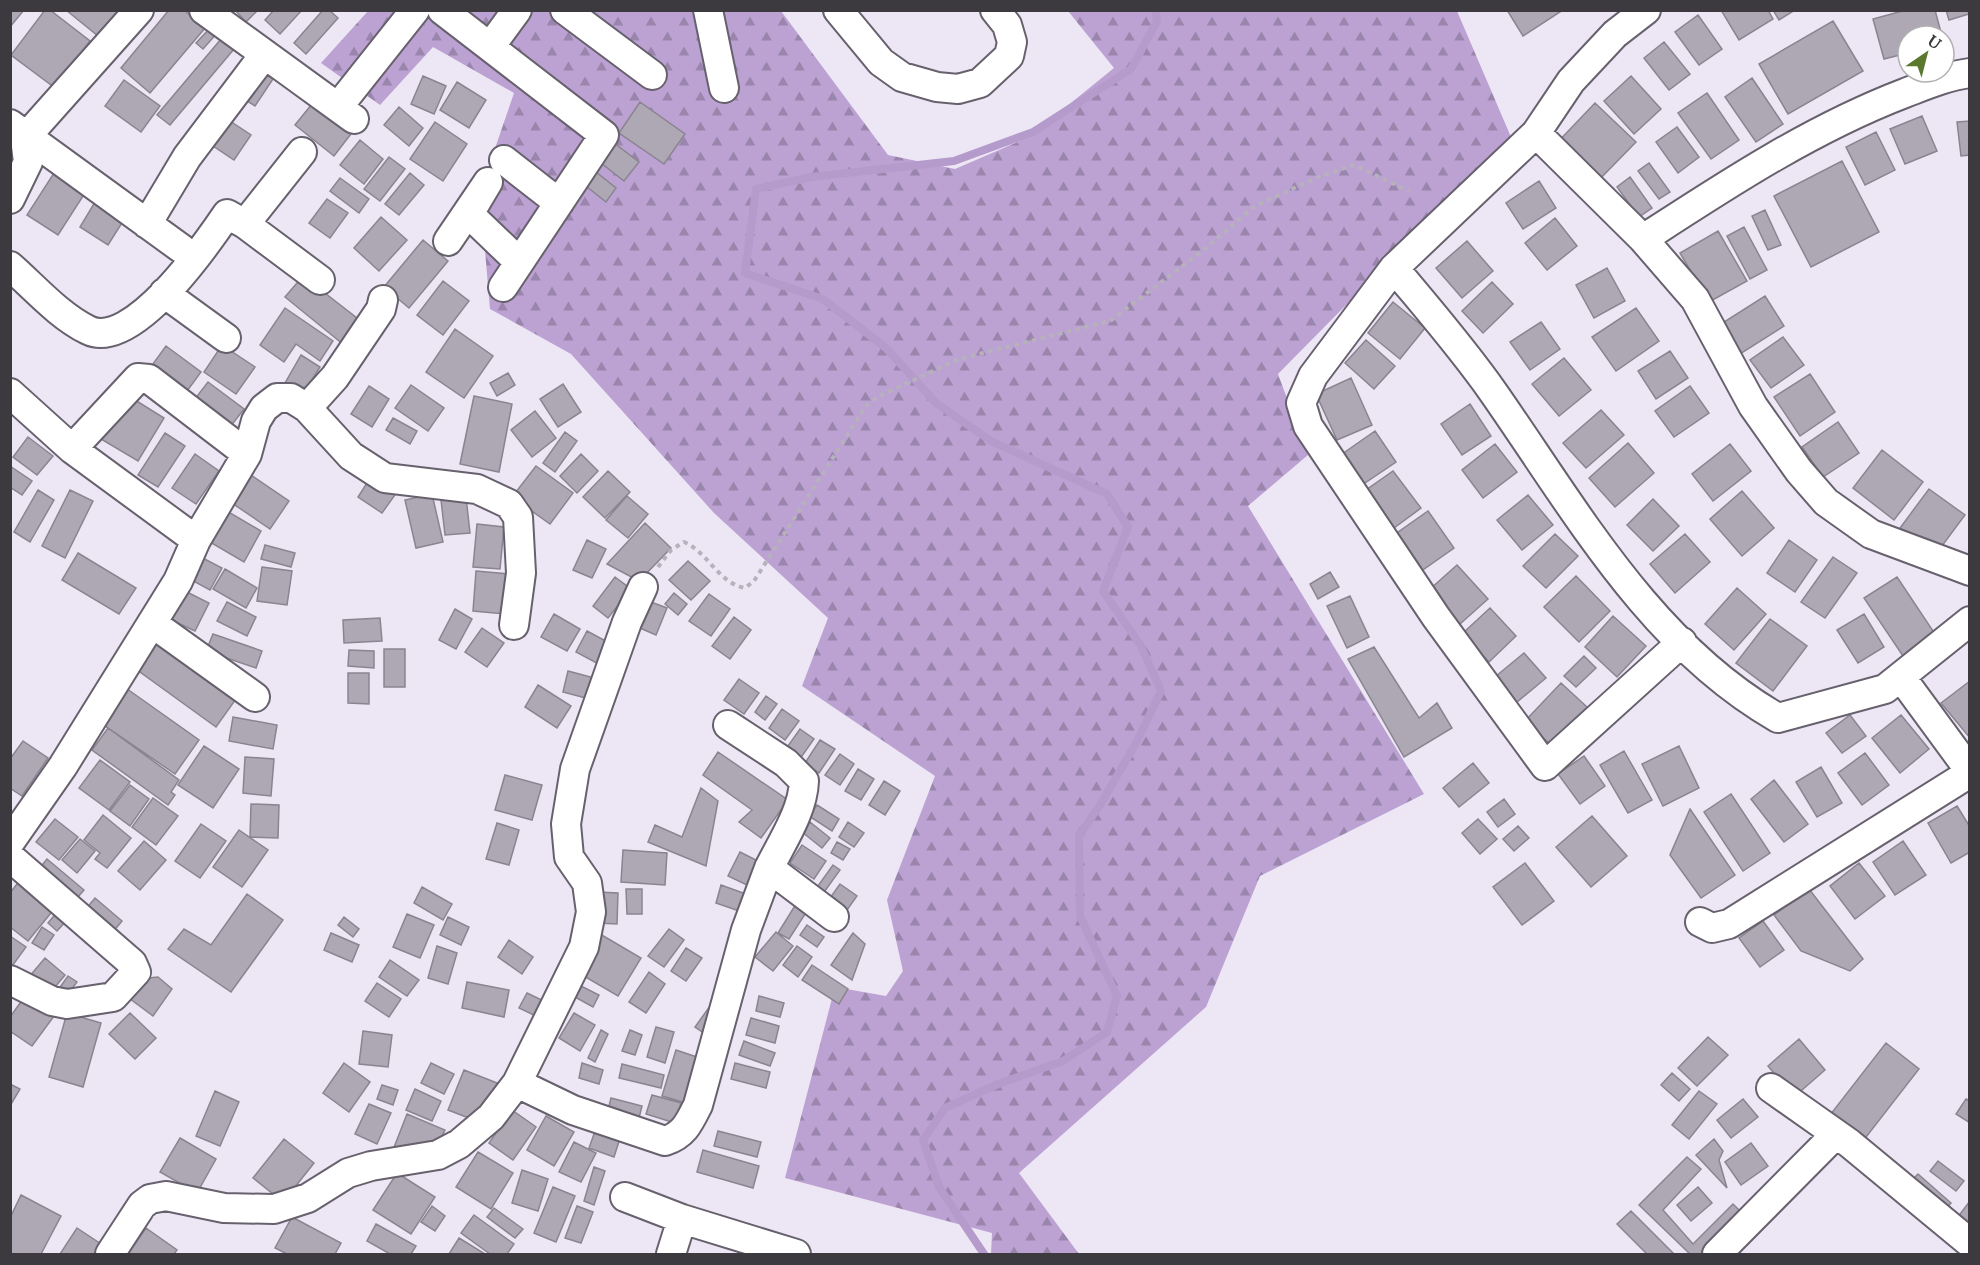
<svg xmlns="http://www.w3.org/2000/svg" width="1980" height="1265" font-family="Lora,serif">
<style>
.forest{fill:url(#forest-firs)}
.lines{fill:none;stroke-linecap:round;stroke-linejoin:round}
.stream{stroke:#b49bcb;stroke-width:8}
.building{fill:#aea8b4;stroke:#8a8490;stroke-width:1.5}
.street-casing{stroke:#67616d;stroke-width:32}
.path{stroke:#b7b1bc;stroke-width:4;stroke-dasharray:4.5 4.5;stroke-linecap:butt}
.street{stroke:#fff;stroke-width:28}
</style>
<defs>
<pattern id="forest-firs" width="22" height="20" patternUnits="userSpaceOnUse" patternTransform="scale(1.5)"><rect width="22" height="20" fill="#bca2d3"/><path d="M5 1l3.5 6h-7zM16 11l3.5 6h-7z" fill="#9a85ad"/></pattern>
</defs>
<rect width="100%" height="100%" fill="#ede6f4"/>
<path class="forest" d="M368,11H781L888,155L955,169L1029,137L1114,68L1068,11H1457L1517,151L1430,220L1278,374L1308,455L1248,506L1424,794L1260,876L1206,1007L1019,1173L1079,1254H991L992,1233L785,1178L835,987L886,996L903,971L887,900L935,776L802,686L828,618L714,513L571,354L490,309L480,192L514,93L433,47L380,105L321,63Z"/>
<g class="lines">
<path class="stream" d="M984,1254L939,1187L923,1140L945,1108L998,1084L1063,1061L1107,1032L1117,996L1080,916L1079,836L1100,805L1136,743L1161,691L1141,646L1103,591L1128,527L1107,494L991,441L936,403L886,348L823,299L745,273L756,189L811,177L954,161L1033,132L1131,69L1157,21L1155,10"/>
</g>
<path class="building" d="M10,10H24L10,27Z
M45,10H50L90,41L55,88L11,55Z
M66,10H116L118,12L98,36Z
M169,10H184L205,28L150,93L121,68Z
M235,10H258L246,22Z
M274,10H302L280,34L265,20Z
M323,10H329L338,18L306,54L294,43Z
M1507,10H1563L1523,36Z
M1721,10H1768L1773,19L1739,40Z
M1773,10H1795L1779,20Z
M1906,10H1935L1942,36H1908V53L1884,59L1873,19Z
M1946,10H1968L1969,14L1949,20Z
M1698,15L1722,49L1699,65L1675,32Z
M1833,21L1863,71L1788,114L1759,64Z
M212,26L218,32L203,49L196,43Z
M221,39L234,49L170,125L157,115Z
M1664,42L1690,74L1669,90L1644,58Z
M259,70L273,79L255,106L241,97Z
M423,76L446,86L434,114L411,104Z
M1631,76L1661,109L1634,134L1604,101Z
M1752,78L1783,124L1756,142L1725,97Z
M124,80L160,106L141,132L105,106Z
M457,82L486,100L469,128L440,110Z
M1707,93L1739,140L1711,159L1678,113Z
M316,99L354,130L334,156L295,125Z
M640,102L685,134L664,164L619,133Z
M1595,103L1636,142L1595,184L1554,146Z
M399,107L423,128L409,146L384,125Z
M1922,116L1937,151L1905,164L1890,129Z
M227,119L251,135L234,160L210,144Z
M1970,121V155L1961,156L1957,122Z
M435,122L467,144L443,181L410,159Z
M1677,127L1699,157L1678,173L1656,142Z
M1876,132L1895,170L1865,185L1846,147Z
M360,140L383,159L364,184L340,165Z
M610,140L639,162L624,181L596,159Z
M389,157L405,169L380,201L364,189Z
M1842,161L1879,232L1811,267L1774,196Z
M1649,163L1670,192L1659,199L1638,171Z
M591,168L616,188L606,202L581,182Z
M54,173L85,193L58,235L27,215Z
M410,173L424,185L399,215L385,204Z
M1630,177L1652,208L1639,217L1617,187Z
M340,178L369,199L359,213L330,191Z
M1539,181L1556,208L1523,229L1506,203Z
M98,197L127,215L108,245L80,227Z
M327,199L348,213L330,238L309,223Z
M1765,210L1781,245L1768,250L1752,216Z
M381,217L407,240L379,271L354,248Z
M1555,218L1577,246L1547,270L1525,243Z
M1744,227L1767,270L1750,279L1727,236Z
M1718,231L1747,281L1709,302L1680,253Z
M423,240L448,261L409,308L384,287Z
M1467,241L1493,271L1462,298L1436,268Z
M1607,268L1625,301L1594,318L1576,285Z
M303,276L362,322L344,345L285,297Z
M443,281L469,301L443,335L417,315Z
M1492,282L1513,304L1483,333L1462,311Z
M1765,296L1784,326L1740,354L1721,324Z
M1393,302L1425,328L1400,359L1368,333Z
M285,308L333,341L320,361L296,344L284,362L260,345Z
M1636,308L1659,341L1616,371L1592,337Z
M1541,322L1560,349L1530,370L1510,342Z
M455,329L493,356L464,398L426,372Z
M1783,337L1804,365L1771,388L1750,360Z
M1366,340L1395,366L1374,389L1345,363Z
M222,345L255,367L236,394L204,372Z
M166,346L201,372L182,398L147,372Z
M1670,351L1688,378L1656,399L1638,371Z
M301,355L320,367L303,394L285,383Z
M1564,358L1591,390L1559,416L1532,384Z
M508,373L515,385L497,396L490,383Z
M1810,374L1835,412L1800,436L1774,397Z
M1351,378L1372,425L1337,440L1316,394Z
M208,382L244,409L227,431L191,404Z
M563,384L581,412L558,427L540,399Z
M411,385L444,408L428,431L395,408Z
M369,386L389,399L372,427L351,414Z
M1690,386L1709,413L1674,437L1655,411Z
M127,395L164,418L138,461L101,439Z
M474,396L512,404L499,472L460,464Z
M1470,404L1491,436L1462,455L1441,424Z
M1601,410L1624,435L1586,468L1563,443Z
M535,411L556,438L532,457L511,430Z
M393,418L417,431L410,444L386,430Z
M1838,422L1859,453L1823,477L1802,447Z
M1375,431L1396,462L1359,487L1338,457Z
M565,432L577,441L555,472L543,463Z
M165,433L185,446L158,487L138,475Z
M28,437L53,456L37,475L13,457Z
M1628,443L1654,473L1615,507L1589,478Z
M1495,444L1517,472L1483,498L1462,470Z
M1730,444L1751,471L1713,501L1692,474Z
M1882,450L1923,482L1894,520L1853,488Z
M195,454L219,471L196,504L172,488Z
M581,454L598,471L577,493L560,476Z
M10,466L32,481L22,495L10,487Z
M536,466L573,493L550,524L512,497Z
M608,471L630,492L605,518L583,497Z
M1393,471L1421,508L1394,528L1366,490Z
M248,473L289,501L270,529L229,501Z
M372,475L397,492L382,513L358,497Z
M465,488L470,533L445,535L440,491Z
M1929,489L1965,515L1936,554L1900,528Z
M38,490L54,500L30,542L14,532Z
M70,490L93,501L65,558L42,546Z
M1742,491L1774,528L1742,556L1710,519Z
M432,494L443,542L416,548L405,500Z
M1528,495L1553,525L1522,550L1497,520Z
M627,496L648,514L628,538L606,520Z
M1653,499L1679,526L1653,551L1627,525Z
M220,507L261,531L244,562L203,538Z
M1428,511L1454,548L1420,572L1394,535Z
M645,523L671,548L639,581L607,564Z
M477,524L504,527L500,569L473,567Z
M1555,534L1578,556L1546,588L1523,566Z
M1685,534L1710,562L1675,593L1650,564Z
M587,540L606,549L592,578L573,570Z
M1789,540L1817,560L1795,592L1767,573Z
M265,545L295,553L291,567L261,559Z
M78,553L136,588L119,614L62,580Z
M195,554L222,568L210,590L184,576Z
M1833,557L1857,573L1825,618L1801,602Z
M688,561L710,581L691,600L669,580Z
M1457,565L1488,599L1460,624L1429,590Z
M262,567L292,571L287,605L257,601Z
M225,569L257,588L246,608L213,589Z
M476,571L509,574L505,614L473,611Z
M1330,572L1339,587L1318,599L1310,584Z
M1576,576L1610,611L1579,642L1544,607Z
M615,577L631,589L608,618L593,606Z
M1897,577L1939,640L1907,662L1864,598Z
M179,588L209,603L195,631L165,617Z
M1737,588L1766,614L1734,650L1705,624Z
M674,593L687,604L678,615L665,604Z
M709,594L730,609L711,636L689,621Z
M1350,596L1369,637L1347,648L1327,606Z
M643,599L667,608L656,635L633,625Z
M227,602L256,617L247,636L217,621Z
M1490,608L1516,636L1489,662L1462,634Z
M455,609L472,619L456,649L439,640Z
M554,614L580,629L567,651L541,637Z
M1864,614L1884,647L1858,663L1837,630Z
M1613,616L1646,646L1617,677L1585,647Z
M734,617L751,630L730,659L712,646Z
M380,618L382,641L344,643L343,620Z
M1770,619L1807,646L1773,691L1736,663Z
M482,628L504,643L487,667L465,652Z
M587,631L617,647L606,668L576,652Z
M213,634L262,651L256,668L206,651Z
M149,636L236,699L216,727L129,664Z
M1374,647L1419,718L1437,703L1452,728L1404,757L1348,659Z
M384,649H405V687H384Z
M349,650L374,651V668L348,666Z
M1524,653L1546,678L1511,707L1490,681Z
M1584,656L1596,668L1576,687L1564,676Z
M568,671L602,680L597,701L563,692Z
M348,673H369V704L348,703Z
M739,679L759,693L744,714L724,700Z
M1970,681V738L1941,703Z
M1561,683L1587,707L1551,745L1525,721Z
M538,685L571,706L557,728L525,707Z
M123,686L199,740L175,774L98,721Z
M766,696L777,704L765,720L755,712Z
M782,709L799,721L785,740L769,728Z
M1850,715L1866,736L1842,753L1826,733Z
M1901,715L1929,749L1900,773L1872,738Z
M233,717L277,725L273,749L229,741Z
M108,728L179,780L171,792L175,795L168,805L92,750Z
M800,729L814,739L797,763L783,753Z
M820,740L835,749L819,773L805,763Z
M23,741L48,758L22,796L10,788V759Z
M204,746L239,769L213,808L178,785Z
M1679,746L1699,788L1663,806L1642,764Z
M1624,751L1652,800L1628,813L1600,765Z
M718,752L788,800L761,838L739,822L752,810L703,775Z
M1865,753L1889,785L1862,805L1838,773Z
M840,754L854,764L840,785L825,775Z
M1584,756L1605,786L1580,804L1558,774Z
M245,757L274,759L271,796L243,793Z
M100,760L130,782L109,810L79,788Z
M1473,763L1489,783L1459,807L1443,788Z
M1821,767L1842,803L1817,817L1796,782Z
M858,769L874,779L861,800L845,791Z
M505,775L542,785L532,820L495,810Z
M1774,780L1808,824L1784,842L1751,799Z
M884,781L900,791L885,815L869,805Z
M130,785L149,799L130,826L110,811Z
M701,788L718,801L706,866L648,842L655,825L682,837Z
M1731,794L1770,853L1743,871L1704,812Z
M153,798L178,816L156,845L132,827Z
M1504,799L1515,814L1498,827L1487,812Z
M251,804L279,805L278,838L250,837Z
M817,805L839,819L832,831L809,816Z
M1957,806L1970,827V852L1951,863L1928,823Z
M1690,809L1735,875L1701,898L1670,855Z
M103,815L131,838L107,868L95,859L100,853L84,840Z
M1592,816L1627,856L1591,887L1556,847Z
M55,819L78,837L59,860L36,842Z
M1478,819L1497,839L1480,854L1462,833Z
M810,822L830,838L822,848L802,832Z
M848,822L864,833L854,847L839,837Z
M497,823L519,830L509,865L486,859Z
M201,824L226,841L200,878L175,861Z
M1518,826L1529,838L1514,851L1503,839Z
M239,830L268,850L242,887L213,867Z
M80,839L95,851L77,873L62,860Z
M144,841L166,860L140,890L118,871Z
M1903,841L1926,875L1895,895L1873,862Z
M837,842L850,849L843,860L831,853Z
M802,845L826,861L814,879L790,863Z
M623,850L667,853L665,885L621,882Z
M740,852L760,862L749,886L728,876Z
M47,859L84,890L70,906L34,875Z
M1525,863L1554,901L1522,925L1493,887Z
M1859,863L1885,896L1855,919L1830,886Z
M833,865L840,870L817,902L810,897Z
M20,880L55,908L28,941L10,927V893Z
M840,884L857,896L847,910L830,898Z
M721,885L754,897L748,914L716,903Z
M422,887L452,904L443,920L414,903Z
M626,889H642V914H627Z
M1809,889L1863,959L1850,971L1801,951L1774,915Z
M598,892L618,893L617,924L596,923Z
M247,894L283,920L231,992L168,949L184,929L211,945Z
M95,898L122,921L107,939L80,916Z
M796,904L807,911L789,939L778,933Z
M58,911L68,919L57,931L48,923Z
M407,914L434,925L420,958L393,947Z
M344,917L359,929L353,937L338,925Z
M448,917L469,927L461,945L440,935Z
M1763,921L1784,950L1760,967L1739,938Z
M807,925L824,937L817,947L800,935Z
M42,927L54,935L44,950L32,943Z
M669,929L684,940L664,967L648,956Z
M776,932L793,946L773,971L755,957Z
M331,933L359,945L352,962L324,950Z
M853,933L865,944L852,980L831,965Z
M600,934L641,958L618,996L577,972Z
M10,936L26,947L10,969Z
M509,940L533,957L522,974L498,957Z
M437,946L457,953L448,984L428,978Z
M797,946L812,957L798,977L783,965Z
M686,948L702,958L686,981L671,971Z
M45,958L65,975L50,993L29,977Z
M390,960L419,980L407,996L379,977Z
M812,965L848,989L839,1004L802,980Z
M649,972L665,984L646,1013L629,1002Z
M68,976L77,982L61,1003L53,997Z
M158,977L172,989L153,1016L125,995L138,979Z
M467,982L509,990L504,1017L462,1008Z
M377,983L401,999L389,1017L365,1001Z
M579,985L599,995L593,1007L573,996Z
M28,992L57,1012L32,1046L10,1031V1017Z
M527,993L550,1004L542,1019L519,1008Z
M759,996L784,1003L780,1017L756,1011Z
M710,1006L722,1015L708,1036L695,1027Z
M67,1013L101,1023L83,1087L49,1077Z
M130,1013L156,1038L135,1059L109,1034Z
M574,1013L595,1025L580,1051L559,1038Z
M751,1018L779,1026L775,1043L746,1035Z
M656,1027L674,1032L665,1063L647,1057Z
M601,1030L608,1034L595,1062L588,1058Z
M630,1030L642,1035L635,1055L622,1051Z
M363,1031L392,1035L388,1067L359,1064Z
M1708,1037L1728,1055L1697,1086L1678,1068Z
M1799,1039L1825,1070L1794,1097L1768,1066Z
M744,1041L775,1053L770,1066L739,1055Z
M1886,1043L1919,1069L1863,1141L1830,1115Z
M676,1050L700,1058L686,1103L662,1096Z
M344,1063L370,1082L349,1112L323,1093Z
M431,1063L454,1074L444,1094L421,1083Z
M582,1063L603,1070L599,1084L579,1078Z
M735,1063L770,1072L766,1088L731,1079Z
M622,1064L664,1075L661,1088L619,1078Z
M464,1070L497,1083L482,1123L448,1110Z
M1672,1073L1690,1089L1679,1101L1661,1085Z
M10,1084L20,1089L10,1106Z
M382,1085L398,1090L393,1105L377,1099Z
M415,1089L441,1101L432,1121L406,1110Z
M215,1091L239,1102L220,1146L196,1136Z
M1699,1091L1717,1104L1689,1139L1672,1125Z
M652,1095L681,1103L675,1123L646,1114Z
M611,1098L642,1106L639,1118L608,1110Z
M1743,1099L1758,1117L1731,1138L1717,1120Z
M1966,1099L1970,1101V1123L1956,1114Z
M369,1104L391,1113L377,1144L355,1134Z
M512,1110L536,1127L513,1160L489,1143Z
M407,1114L445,1130L436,1147L393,1150Z
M546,1116L574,1132L554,1166L527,1150Z
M598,1123L622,1132L614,1157L589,1148Z
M718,1131L761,1142L757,1157L714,1146Z
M180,1138L216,1159L197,1193L160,1172Z
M284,1139L314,1163L283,1202L253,1178Z
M1714,1139L1723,1151L1719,1160L1727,1188L1696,1155Z
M574,1142L596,1153L581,1182L559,1172Z
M1751,1143L1768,1166L1741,1185L1725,1162Z
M703,1150L759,1166L753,1188L697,1172Z
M478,1152L513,1173L491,1209L456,1187Z
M1687,1157L1701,1169L1663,1210L1693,1244L1733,1204L1745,1216L1707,1254H1690L1639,1205Z
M1938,1161L1964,1181L1956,1191L1930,1171Z
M594,1167L605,1171L594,1205L584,1201Z
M522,1170L548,1179L538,1211L512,1203Z
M397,1173L435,1197L411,1234L373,1210Z
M1918,1174L1951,1203L1941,1215L1907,1185Z
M553,1187L575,1196L556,1242L534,1233Z
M1698,1187L1712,1203L1691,1221L1677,1205Z
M21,1195L61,1216L41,1254H10V1218Z
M1970,1201V1233L1954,1222Z
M432,1206L445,1216L435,1231L421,1222Z
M577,1206L593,1212L581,1243L565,1238Z
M494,1208L523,1229L515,1238L487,1217Z
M1631,1211L1674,1254H1647L1617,1224Z
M474,1215L514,1244L507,1254H490L461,1233Z
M292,1217L341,1243L335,1254H287L275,1248Z
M376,1224L416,1246L411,1254H390L367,1241Z
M77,1228L101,1244L94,1254H60Z
M146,1228L177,1250L174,1254H128Z
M459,1238L485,1254H449Z"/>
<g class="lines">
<defs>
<path id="street" d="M204,10L354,119
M442,10L490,47L517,10
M565,10L652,75
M708,10L724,88
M838,10L881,62L902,77L937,87L958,89L980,83L1009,56L1012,42L1007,25L995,10
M1646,10L1615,34L1571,81L1536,133L1394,268L1313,376L1301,403L1308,426L1436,617L1545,766L1682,642
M490,47L604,135L503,287
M338,107L415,10
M10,124L182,249
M1536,133L1643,239L1695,299L1753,406L1799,471L1826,502L1871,534L1970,571
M504,160L559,203
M10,199L28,162L25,138L139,10
M147,224L187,157L264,55
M245,224L302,152
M1643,239C1726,185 1811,129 1905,93C1926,85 1947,76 1970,73
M448,241L488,182L469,214L519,262
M10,266C34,287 59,316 88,330C132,352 206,245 227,214L245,224L320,280
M1394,268C1428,309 1463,349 1493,392C1575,509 1650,645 1778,718L1885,689L1970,621
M164,293L226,338
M10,393L72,449L196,540
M307,408L335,377L381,309L383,300
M72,449L138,378L149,379L247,454
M152,623L255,697
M1901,677L1970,771
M728,725L786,763L804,781C803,811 782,842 769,868L834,917
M10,842L63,766L178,581L196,540L247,454L256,421L264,408L277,398H291L307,408L351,456L385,478L477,489L509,504L518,517L521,573L514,625
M10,857L132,963L136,972L113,997L67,1004L52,1001L10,980
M1700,922L1712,928L1729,924L1970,773
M517,1083L573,1110L665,1141C684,1135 689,1123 698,1105L746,930L769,868
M1771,1088L1849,1143L1970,1243
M625,1197L682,1219L796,1254
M110,1254L142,1205L150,1199L166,1196L224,1208L274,1209L308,1198L348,1173L371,1166L438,1155L459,1144L491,1117L517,1083L584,947L591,912L587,883L569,857L566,824L575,769L627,622L643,587
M671,1254L682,1219
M1717,1254L1836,1134"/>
</defs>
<use href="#street" class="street-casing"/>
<path class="path" d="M658,567L671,550L684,542C708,552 718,583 745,588L754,581L866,406L877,397L959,359L1110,321L1201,252L1255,206L1318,177L1354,165L1409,191"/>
<use href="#street" class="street"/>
</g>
<rect width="1980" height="1265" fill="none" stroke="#3d3a3f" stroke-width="24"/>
<g transform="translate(1926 54) rotate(35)"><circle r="28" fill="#ffffff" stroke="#b1b0b2" stroke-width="1.5"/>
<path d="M0-4.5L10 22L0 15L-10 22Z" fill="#5a792f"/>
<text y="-9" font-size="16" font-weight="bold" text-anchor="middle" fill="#3d3a3f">U</text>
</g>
</svg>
